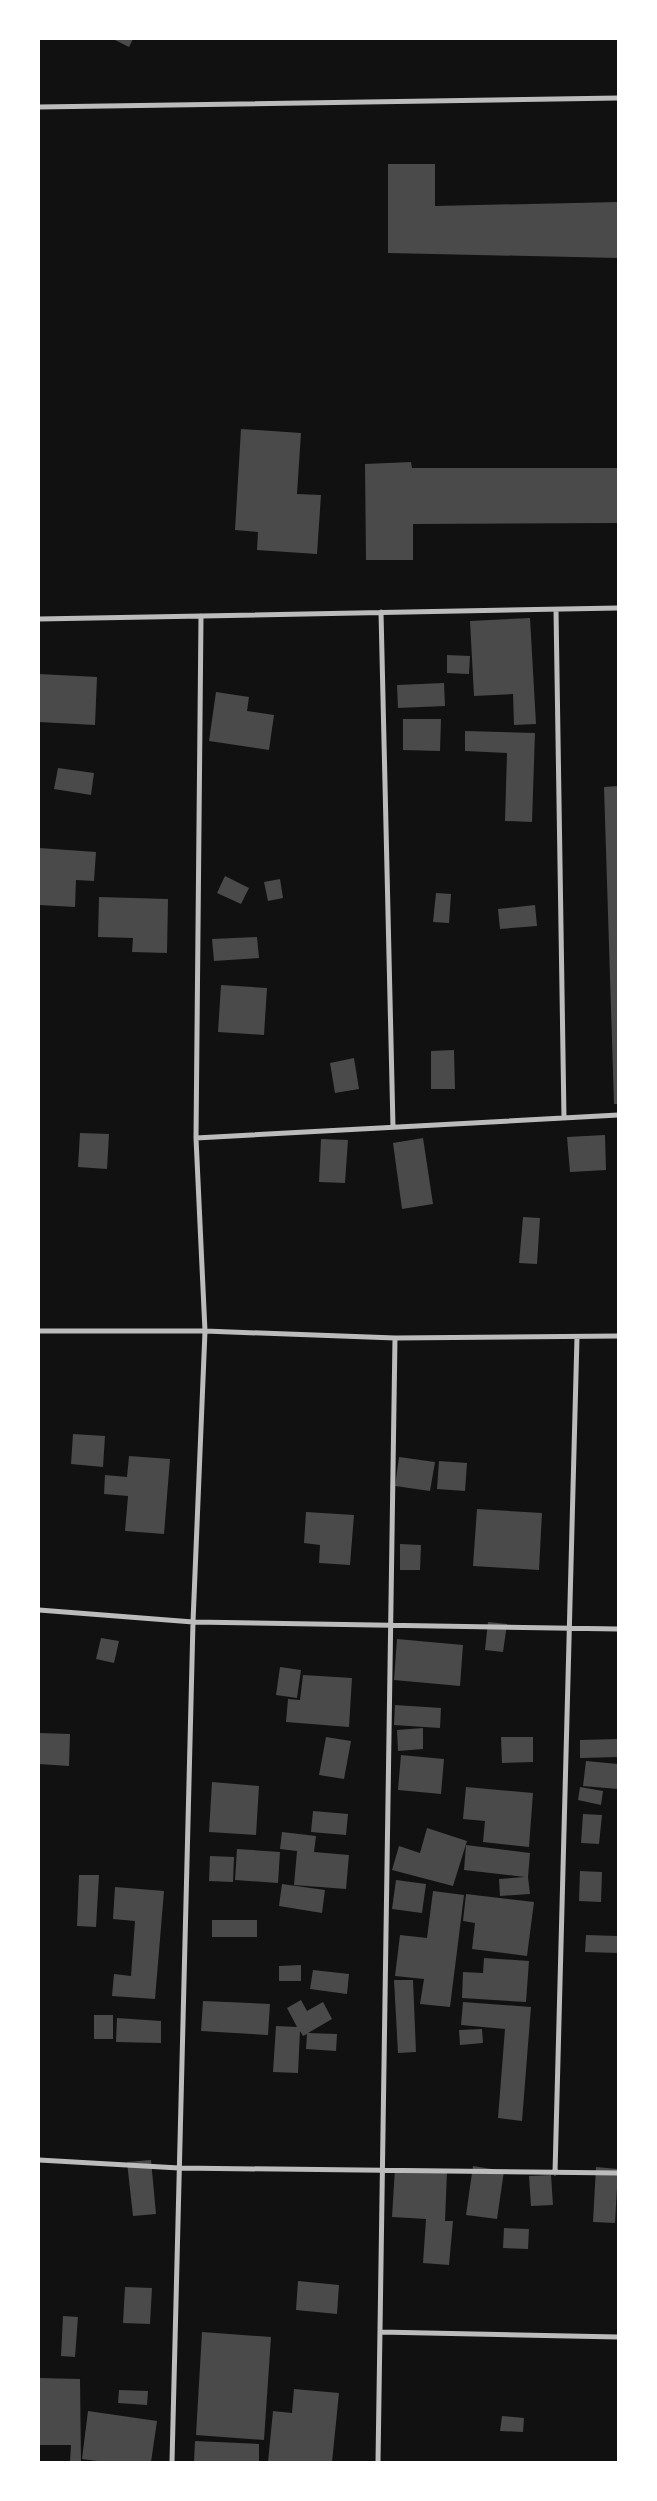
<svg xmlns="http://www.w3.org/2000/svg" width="657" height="2501" font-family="Montserrat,sans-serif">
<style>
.building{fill:#4a4a4a}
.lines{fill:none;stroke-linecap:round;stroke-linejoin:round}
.minor{stroke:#bcbcbc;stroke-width:5}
</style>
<rect width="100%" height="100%" fill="#111"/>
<path class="building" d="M113,39H133L129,47Z
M388,164H435V206L618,202V258L388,253Z
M241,429L301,433L297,494L321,495L317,554L257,550L258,532L235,530Z
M411,462L412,468H618V523L413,524V560H366L365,464Z
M530,618L536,724L514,725L513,694L474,696L470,621Z
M447,655L470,656L469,674L447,673Z
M39,674L97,677L95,725L39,722Z
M444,683L445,706L398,708L397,685Z
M216,692L249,697L247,711L274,715L269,750L209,741Z
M403,719H441L440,751L403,750Z
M465,731L535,733L532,822L505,821L507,753L465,751Z
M58,768L94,773L91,795L54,789Z
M618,786V1104H614L604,787Z
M39,848L96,852L94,881L76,880L75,907L39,905Z
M225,876L249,888L241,904L217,893Z
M280,879L283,898L268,901L264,882Z
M436,893L451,894L449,923L433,922Z
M99,897L168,899L167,953L132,952L133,938L98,937Z
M535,905L537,926L500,929L498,909Z
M257,937L259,958L214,961L212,939Z
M221,985L267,988L264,1035L218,1032Z
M454,1050L455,1089H431V1051Z
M354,1058L359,1089L335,1093L330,1063Z
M80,1133L109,1134L107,1169L78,1167Z
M605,1135L606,1170L570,1172L567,1137Z
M423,1138L433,1204L402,1209L393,1143Z
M321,1139L348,1140L345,1183L319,1182Z
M523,1217L540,1218L537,1264L519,1263Z
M73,1434L105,1436L103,1467L71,1464Z
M129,1456L170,1459L164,1534L125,1531L128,1496L104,1494L105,1475L127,1477Z
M399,1457L435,1462L430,1491L395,1486Z
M439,1461L467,1463L465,1491L437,1489Z
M477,1509L542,1513L539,1570L473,1566Z
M306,1512L354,1515L350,1565L319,1563L320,1545L304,1543Z
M400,1544L421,1545L420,1570H400Z
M488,1622L507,1624L503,1652L485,1650Z
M101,1638L119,1641L114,1663L96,1659Z
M397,1639L463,1645L460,1686L394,1680Z
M280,1667L301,1670L297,1698L276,1695Z
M303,1675L352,1678L349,1727L286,1722L288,1699L300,1700Z
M395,1705L441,1708L440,1728L394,1725Z
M423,1728V1749L398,1751L397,1730Z
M39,1733L70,1734L69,1766L39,1764Z
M326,1737L351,1741L344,1779L319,1775Z
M501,1737H533V1762L502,1763Z
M618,1739V1757L580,1758V1740Z
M401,1755L444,1759L441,1794L398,1790Z
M586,1761L618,1764V1789L583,1786Z
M212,1782L259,1786L256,1835L209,1832Z
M466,1787L533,1793L529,1847L483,1842L485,1821L463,1819Z
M580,1787L603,1791L601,1805L578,1800Z
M313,1811L348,1814L346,1835L311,1832Z
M583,1814L602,1815L599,1844L581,1843Z
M427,1828L467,1841L453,1886L392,1870L399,1846L420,1853Z
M282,1832L316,1836L314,1852L349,1855L346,1889L294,1885L297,1851L280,1849Z
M466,1845L530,1853L528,1877L530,1894L500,1896L499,1879L525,1877L464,1870Z
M237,1849L280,1852L278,1883L235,1880Z
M210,1856L234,1857L233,1882L209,1881Z
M580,1871L602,1872L601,1902L579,1901Z
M79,1875H99L96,1927L77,1926Z
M396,1880L426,1884L422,1913L392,1909Z
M282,1884L325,1890L322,1913L279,1906Z
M115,1887L164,1891L155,1999L112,1996L114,1974L131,1976L135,1921L113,1919Z
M433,1891L464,1895L450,2007L420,2004L424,1979L395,1976L400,1935L427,1938Z
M466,1894L534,1902L527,1956L472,1949L475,1923L463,1921Z
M212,1920H257V1937H212Z
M586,1935L618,1936V1953L585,1952Z
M484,1958L529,1961L526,2002L462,1998L463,1972L483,1973Z
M301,1965V1981H279V1966Z
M313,1970L349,1974L347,1994L310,1989Z
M394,1980H413L416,2052L398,2053Z
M301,2000L307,2011L323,2002L332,2019L308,2033L337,2034L336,2051L306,2049L307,2034L303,2036L300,2031L298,2073L273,2072L276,2026L297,2027L287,2008Z
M203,2001L270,2004L268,2035L201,2031Z
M463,2002L531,2007L522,2121L498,2118L505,2029L461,2025Z
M94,2015H113V2039H94Z
M117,2018L161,2021V2043L116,2042Z
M482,2029L483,2043L460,2045L459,2030Z
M151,2160L156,2214L133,2216L127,2162Z
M473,2166L504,2171L497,2219L466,2215Z
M596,2167L618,2169L615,2223L593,2222Z
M395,2168L447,2171L445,2221H453L449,2265L423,2263L426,2219L392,2217Z
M551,2175L553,2205L531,2206L529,2176Z
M504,2228L529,2229L528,2249L503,2248Z
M298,2281L339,2285L337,2314L296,2310Z
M125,2287L152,2288L150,2324L123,2323Z
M63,2316L78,2317L75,2357L61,2356Z
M202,2332L271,2337L264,2440L196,2435Z
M39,2378L80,2379L81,2462H70L71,2445H39Z
M294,2389L339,2393L332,2462H268L273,2411L292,2413Z
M119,2390L148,2391L147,2405L118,2403Z
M88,2411L157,2421L151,2462H105L82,2459Z
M502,2416L524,2418L523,2432L500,2431Z
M195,2441L259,2444V2462H194Z"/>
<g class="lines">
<path class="minor" d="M39,107L618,98
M556,610L564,1118
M381,612L393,1127
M39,619L618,608
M196,1138L618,1115
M39,1331H205L395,1338L618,1336
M39,1610L193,1622L618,1629
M39,2160L179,2168L618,2173
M555,2173L577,1337
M380,2332L618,2337
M172,2462L193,1622L205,1331L196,1138L201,616
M378,2462L395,1338"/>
</g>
<rect width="657" height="2501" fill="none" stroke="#ffffff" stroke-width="80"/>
</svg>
